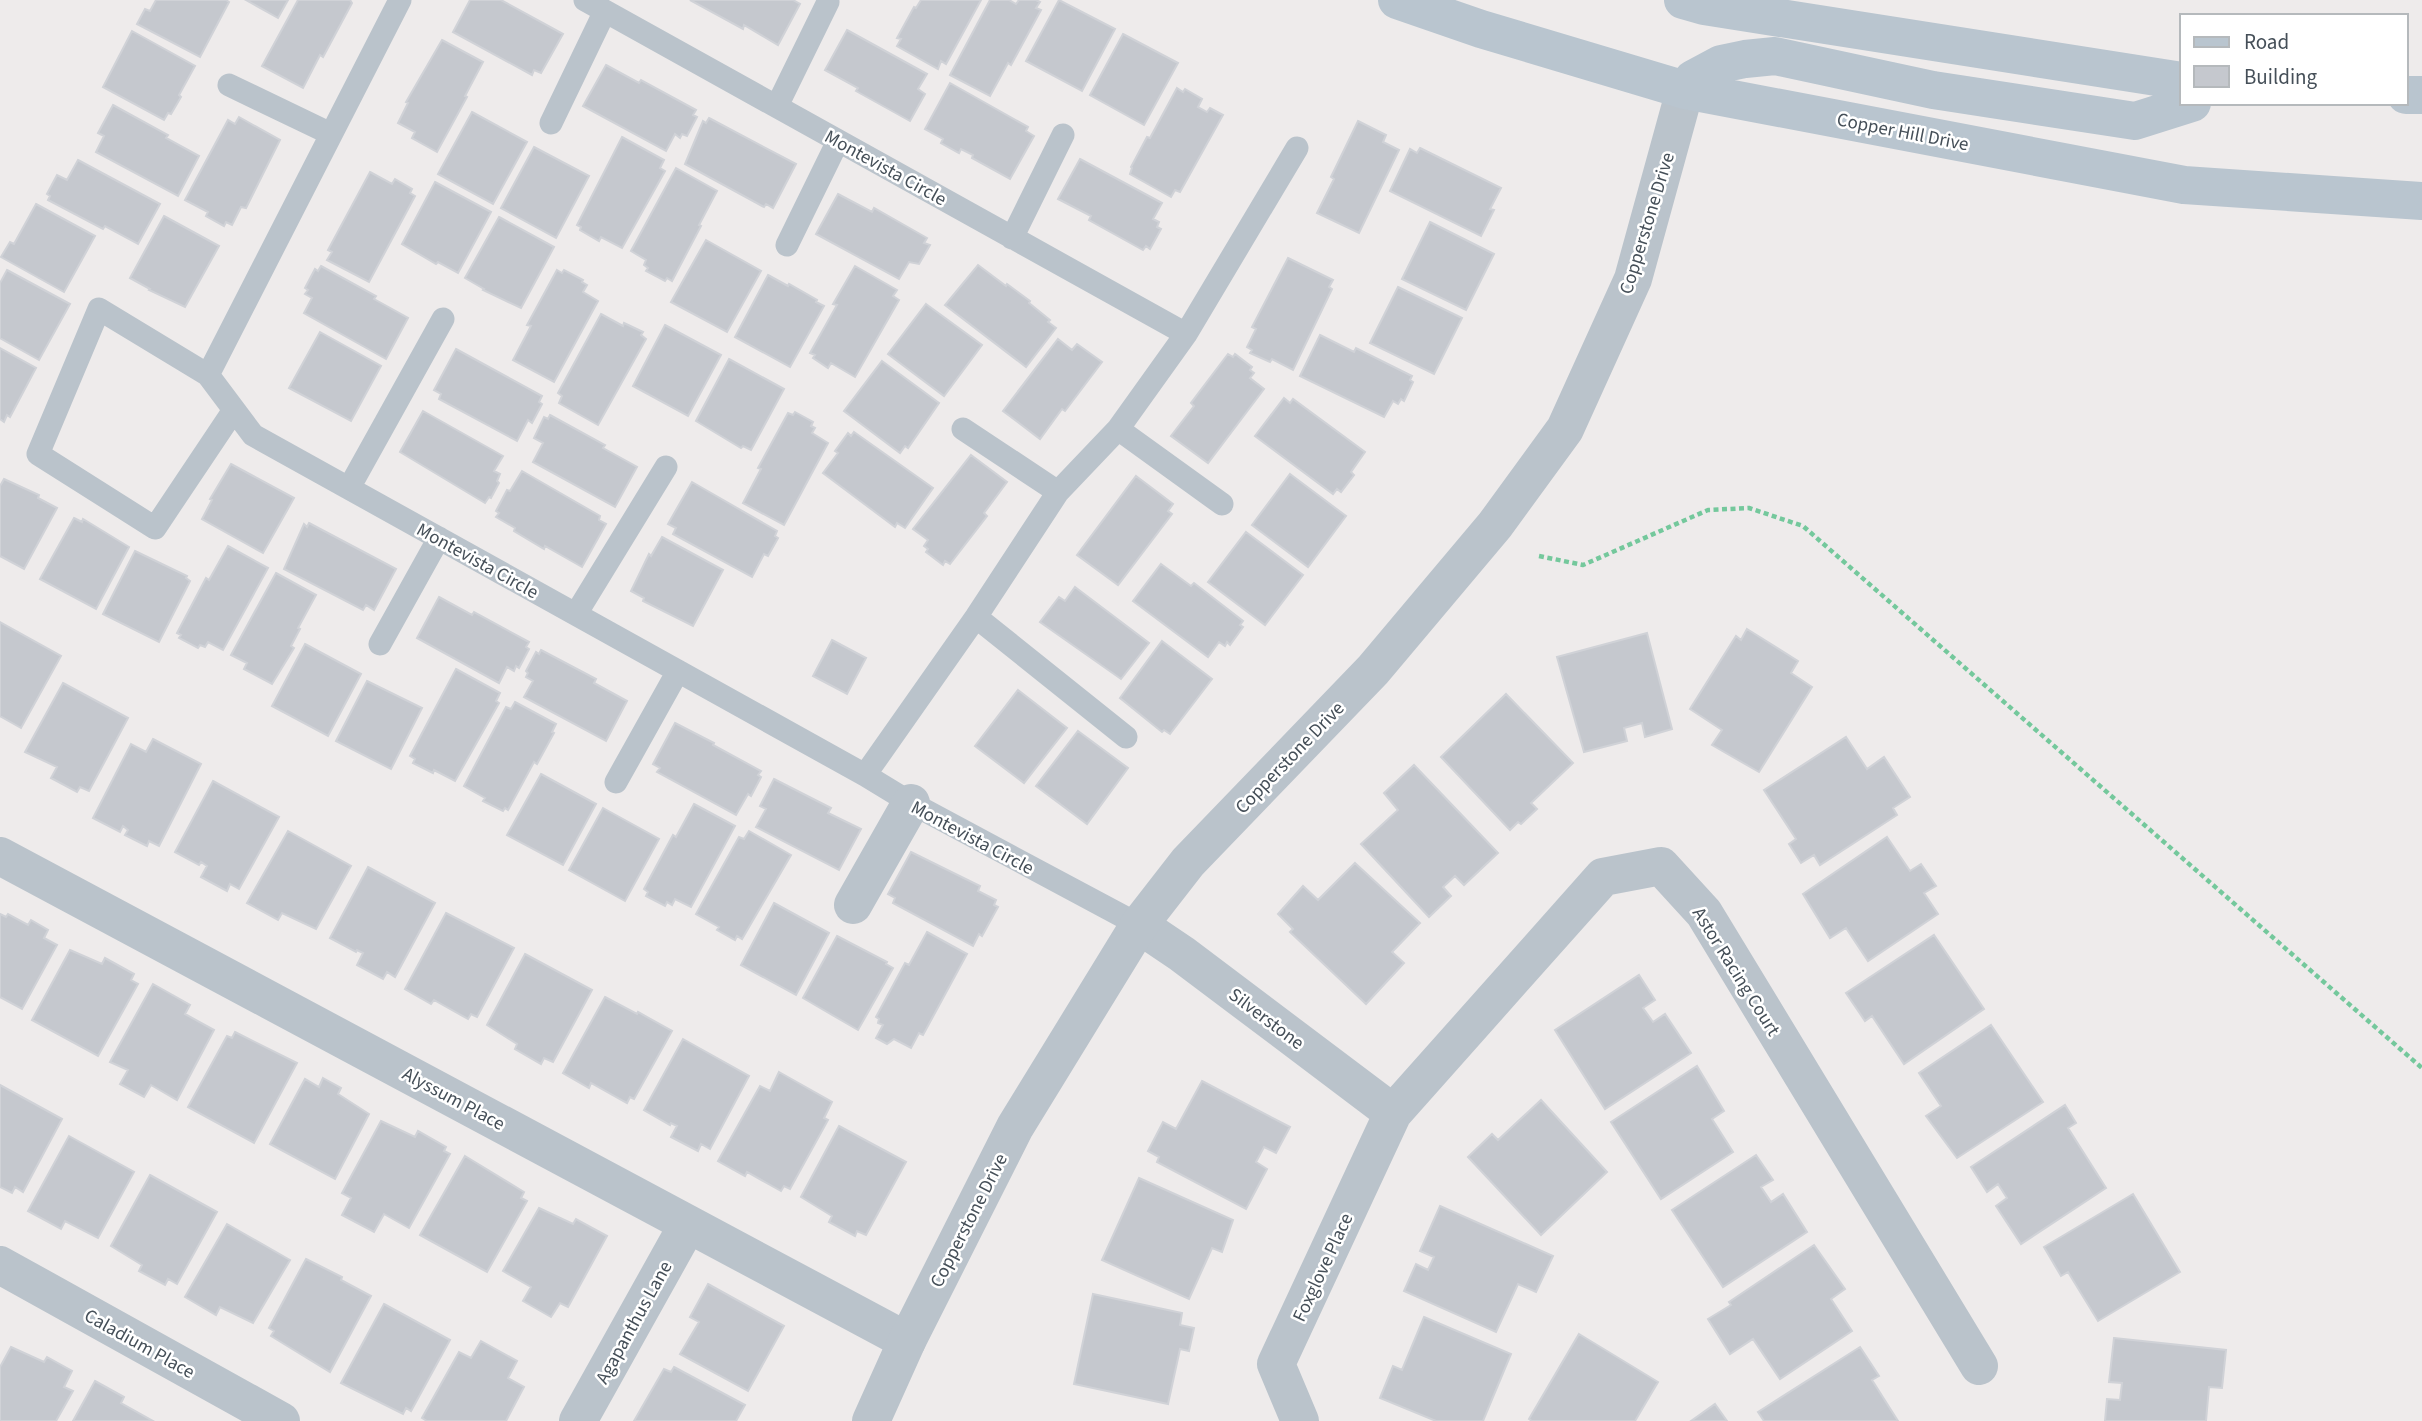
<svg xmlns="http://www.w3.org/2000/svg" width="2422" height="1421" font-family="'Source Sans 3',sans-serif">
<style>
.building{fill:#c5c8ce;stroke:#d0d2d7;stroke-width:2}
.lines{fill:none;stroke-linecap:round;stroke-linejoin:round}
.path{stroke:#74c89c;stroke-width:4.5;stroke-dasharray:5 3.5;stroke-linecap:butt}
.service{stroke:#bac3cb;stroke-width:23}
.minor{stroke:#bac3cb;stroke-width:38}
.tertiary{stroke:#bac3cb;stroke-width:38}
.secondary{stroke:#b9c5cf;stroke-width:38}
.labels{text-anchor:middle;stroke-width:5;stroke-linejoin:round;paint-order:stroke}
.street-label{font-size:19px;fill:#454f58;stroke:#fff}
</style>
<rect width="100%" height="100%" fill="#eeebeb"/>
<path class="building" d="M156,0H226L229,2L200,57L137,24L145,9L150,11Z
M246,0H288L278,18Z
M298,0H350L352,3L323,57L320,55L303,88L262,66Z
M470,0H501L563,34L541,73L534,70L532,75L453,32Z
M690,0H793L800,4L778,45L744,25L743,29Z
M921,0H981L946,64L941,61L938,69L897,46L901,39L897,38L914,7L916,8Z
M990,0H1009L1016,4L1019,0H1036L1040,2L1036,8L1041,10L1011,65L1008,63L990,96L950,75Z
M1059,0L1115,29L1082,91L1026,61Z
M847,30L927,74L918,89L925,94L910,121L856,91L858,88L825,70Z
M132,31L195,66L179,95L181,97L171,114L168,113L164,120L103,87Z
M1123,34L1178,63L1144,125L1090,95Z
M442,40L483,62L465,96L467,97L437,152L412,138L415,132L398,123L408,103L406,102Z
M606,65L639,83L641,80L696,110L693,115L697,117L687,136L682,134L680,138L675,134L666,151L583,106Z
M950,83L1028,127L1026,131L1034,136L1010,179L972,158L973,155L961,149L959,153L941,143L943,139L925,129Z
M1177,88L1183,92L1185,89L1202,99L1198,107L1207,112L1210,108L1223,115L1180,192L1175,190L1171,197L1130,174L1132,168L1131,167L1147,137L1150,138Z
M113,105L168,135L166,138L199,156L178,196L96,152L104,136L98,133Z
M472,112L527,142L493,204L438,174Z
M239,117L280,140L246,208L241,207L232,225L226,222L224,226L206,216L208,212L185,200L228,120L235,124Z
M709,118L796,164L773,208L766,204L764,207L685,164L703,121L706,123Z
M1358,121L1386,135L1383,142L1399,150L1359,233L1317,213L1334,179L1331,177Z
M622,137L664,160L660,168L665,171L622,248L601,237L599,241L580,230L581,227L577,225Z
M534,147L589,176L556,238L501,208Z
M1420,148L1501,188L1490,209L1494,210L1481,236L1390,191L1410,149L1417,153Z
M1080,159L1162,203L1153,219L1159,222L1157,227L1161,229L1150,249L1146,246L1143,250L1089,220L1091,216L1058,199Z
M78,160L160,204L138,244L105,226L103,229L48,200L50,196L47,194L57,175L67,180Z
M676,168L717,191L699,225L701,226L672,281L667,278L665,281L646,271L648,268L644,265L646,260L631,251Z
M370,172L392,184L395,179L412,189L410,193L415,196L369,282L327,260L332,252L328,250Z
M435,182L491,212L458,273L438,262L436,264L402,244Z
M838,194L872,212L874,208L927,238L924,243L930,245L919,264L909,262L899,279L816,234Z
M36,204L95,236L64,292L1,257L10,242L14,244Z
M164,216L219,246L185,307L149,290L150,289L130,278Z
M499,217L554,247L521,308L483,290L484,289L465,278Z
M1430,222L1494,254L1466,310L1402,279Z
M706,240L761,271L727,332L671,302Z
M1288,258L1333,280L1329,287L1332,289L1293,370L1272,359L1270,362L1250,353L1252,350L1247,347L1256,329L1252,327Z
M978,265L1006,286L1007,284L1030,301L1029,303L1050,320L1048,322L1056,328L1026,367L945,305Z
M321,266L376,296L374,299L408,318L386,359L304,313L312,298L305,294L308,290L305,288L315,269L318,271Z
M855,266L897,290L893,296L899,300L855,377L831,363L828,368L813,358L815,355L810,353L837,305L833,304Z
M7,270L70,304L39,360L0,338V283Z
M557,270L562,273L564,270L583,280L582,282L587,285L583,292L598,301L554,382L513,360L531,326L527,325Z
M768,275L788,286L789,284L817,300L816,302L824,306L790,367L735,337Z
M1398,287L1462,318L1434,374L1370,343Z
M926,304L982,345L944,396L888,354Z
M601,314L623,326L624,323L643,332L641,335L646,339L598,425L559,403L562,396L558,393Z
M665,325L721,355L688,416L633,386Z
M320,332L381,366L351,421L289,388Z
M1320,335L1354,352L1356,348L1412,376L1410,380L1413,382L1404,401L1401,399L1398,404L1393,401L1384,417L1300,376Z
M1058,339L1072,350L1077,344L1102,362L1065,411L1062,409L1040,439L1003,411Z
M0,348L36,368L10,417L7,415L4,422L0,419Z
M456,349L542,396L539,402L542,404L532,423L528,420L517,441L439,399L441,394L434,390Z
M1228,354L1233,357L1235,354L1252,367L1250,370L1254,373L1250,378L1264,389L1208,463L1171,436L1194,406L1191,403Z
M729,359L784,389L751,450L743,446L741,448L696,421Z
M882,361L939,403L908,448L905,446L900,453L844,411Z
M1284,398L1290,403L1293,399L1365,452L1351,472L1354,475L1341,492L1337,489L1333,494L1255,436Z
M423,411L503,456L494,471L500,474L497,481L499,483L491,498L489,497L485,503L400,452Z
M795,412L813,422L811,426L815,428L812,433L828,443L784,525L743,503L761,469L758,468L788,413L793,415Z
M550,415L605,445L603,448L637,467L615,507L533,462L543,443L534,438L544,417L548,419Z
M854,432L933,488L905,528L897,523L895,527L823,473L838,453L835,451L848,433L851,436Z
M971,455L1007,482L984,513L987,516L950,564L945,561L943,565L926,552L928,549L924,546L928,540L913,529Z
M231,464L294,498L263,553L202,519L212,500L210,499Z
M522,471L600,516L599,520L606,524L582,567L545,546L544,549L514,531L515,528L496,517L499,513L496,511L507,490L510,491Z
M1290,474L1346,516L1308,567L1252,525Z
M1136,476L1173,504L1168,511L1172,514L1118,585L1077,555Z
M4,479L39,495L38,498L57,508L24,569L0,556V486Z
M692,482L777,531L775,536L778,538L768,556L764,554L752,577L673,534L676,528L668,524Z
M74,518L82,522L83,519L129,547L96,609L40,579Z
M309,523L396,569L374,610L366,605L363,610L284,569L304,524L307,527Z
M1246,532L1303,575L1265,625L1208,582Z
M662,537L723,570L693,626L643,601L644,598L631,591L649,554L651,556Z
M228,546L268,568L223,650L208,642L205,647L200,645L198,648L179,638L181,635L177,633L206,578L209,580Z
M135,551L187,576L186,578L190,581L159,642L103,614Z
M1161,564L1191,586L1194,583L1243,621L1240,625L1243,627L1230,645L1227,642L1225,646L1219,642L1208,657L1133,601Z
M276,573L316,595L298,628L300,629L291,646L294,648L272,684L244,669L247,663L231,655Z
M1075,587L1149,643L1121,679L1040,622L1059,597L1065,601Z
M439,597L472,615L474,612L529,642L526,647L529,649L519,668L516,666L514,671L507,667L499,683L417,638Z
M0,622L61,656L21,728L0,716Z
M1747,629L1798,661L1791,673L1812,687L1759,772L1712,745L1722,730L1690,709L1736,636L1741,640Z
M1647,633L1672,729L1645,737L1642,723L1624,728L1627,741L1584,752L1557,657Z
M832,640L866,658L847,694L813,676Z
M1162,641L1212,679L1170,734L1164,730L1162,732L1120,698Z
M305,644L361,674L328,736L272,706Z
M541,650L596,679L594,683L627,701L606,741L524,697L533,681L526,677L528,673L526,671L536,652L539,654Z
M456,669L500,693L496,701L499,703L455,781L434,770L433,773L413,763L415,759L410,756Z
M367,681L422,708L391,769L336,741Z
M63,683L128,718L89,791L80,787L77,792L51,778L57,767L25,752Z
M1018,690L1067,728L1024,783L975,746Z
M1506,694L1573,763L1531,803L1537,809L1521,824L1518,822L1510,830L1441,757Z
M515,702L556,724L552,732L554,733L537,764L534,762L508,810L505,808L503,811L483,801L485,798L464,786L506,707L511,709Z
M675,723L714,743L713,745L761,771L758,775L761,777L751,796L748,794L736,815L657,772L660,768L653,764Z
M1078,731L1128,768L1087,824L1036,786Z
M1846,737L1867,769L1884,757L1910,797L1893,808L1897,815L1820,865L1814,855L1801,863L1789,844L1796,839L1764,790Z
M153,739L201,764L159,846L149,841L147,846L125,835L128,830L123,826L120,832L93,818L131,744L146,752Z
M1414,765L1498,853L1464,885L1455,876L1443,887L1451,896L1429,917L1361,844L1398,810L1384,793Z
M541,774L596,804L563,865L507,835Z
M774,779L831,808L828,813L861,829L839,870L756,827L766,809L760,806Z
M213,781L279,817L239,889L230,884L227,891L201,877L207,866L201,862L199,865L175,852Z
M694,804L735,826L691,907L675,899L672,905L667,902L665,906L646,896L648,892L644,889L673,835L676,837Z
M603,808L659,839L625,901L569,870Z
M288,831L351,866L316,929L282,913L278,920L247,903Z
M749,831L791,855L742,939L737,936L735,940L717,930L719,927L696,914L739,837L744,839Z
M1887,837L1910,871L1921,864L1936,886L1924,893L1938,914L1868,961L1846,928L1830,938L1803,894Z
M911,852L980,886L978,891L996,900L994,905L998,907L982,936L979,934L973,946L893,903L895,898L888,894Z
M1355,863L1420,923L1392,952L1404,963L1366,1004L1290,932L1293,929L1278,914L1303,886L1318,900Z
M368,867L435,903L395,977L387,972L383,979L357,965L363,953L357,950L356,952L330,938Z
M774,903L829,933L796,995L741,965Z
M446,913L514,948L477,1017L471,1014L468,1019L434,1000L431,1004L405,989Z
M0,914L6,917L8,914L28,925L31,920L48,930L44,938L57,945L22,1009L0,997Z
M927,932L967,954L923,1035L919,1033L911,1048L894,1039L887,1044L876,1038L883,1025L878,1023L879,1019L876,1017L905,963L909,965Z
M1934,935L1984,1009L1904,1064L1872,1016L1865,1021L1846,993Z
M837,936L887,962L886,964L893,968L858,1030L803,998Z
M70,950L102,964L105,958L134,974L131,980L138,984L98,1056L32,1020Z
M525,954L592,990L553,1062L544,1058L541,1064L515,1049L517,1044L487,1025Z
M1639,975L1655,1000L1643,1008L1653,1022L1665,1014L1691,1053L1605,1109L1555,1030Z
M153,984L190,1005L185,1014L214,1030L177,1100L151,1085L144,1097L120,1084L128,1070L110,1062Z
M605,997L637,1014L638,1012L672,1031L634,1099L630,1097L627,1103L591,1083L589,1088L563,1073Z
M1991,1025L2043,1102L1957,1158L1926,1116L1941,1106L1919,1073Z
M235,1032L297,1063L254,1143L188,1107L227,1036L232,1038Z
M683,1039L749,1076L710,1149L701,1144L698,1151L671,1137L677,1126L671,1123L670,1125L644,1110Z
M1697,1066L1724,1111L1712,1119L1733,1152L1661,1199L1611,1122Z
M779,1072L832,1102L824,1118L828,1120L790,1189L784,1186L781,1191L747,1172L745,1176L718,1161L760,1086L770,1091Z
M323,1078L341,1088L338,1094L369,1114L335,1179L270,1144L305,1079L319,1087Z
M1202,1081L1290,1127L1276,1153L1264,1147L1256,1162L1267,1169L1246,1209L1157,1162L1159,1157L1148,1151L1163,1122L1176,1129Z
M0,1085L62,1119L23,1192L15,1187L12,1193L0,1187Z
M1541,1100L1607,1172L1541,1235L1468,1157L1492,1134L1498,1140Z
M2065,1105L2076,1123L2068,1128L2106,1188L2021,1244L1996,1206L2007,1198L1998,1184L1987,1192L1971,1167Z
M381,1121L415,1137L418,1131L446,1147L444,1151L450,1154L409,1228L384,1214L374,1232L342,1215L351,1198L342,1193Z
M839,1126L906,1162L866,1235L857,1231L855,1236L829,1222L832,1216L801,1197Z
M69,1136L134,1172L98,1238L65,1221L61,1229L28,1211Z
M1756,1155L1773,1180L1761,1187L1771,1202L1783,1194L1807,1232L1723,1287L1672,1210Z
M465,1156L524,1192L521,1198L527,1201L487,1272L420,1235Z
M150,1175L217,1212L177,1284L168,1279L165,1285L139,1271L142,1265L111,1246Z
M1139,1178L1233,1220L1222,1252L1212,1248L1189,1299L1102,1260Z
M2133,1194L2180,1272L2098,1321L2068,1272L2061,1276L2044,1247Z
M1440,1206L1553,1256L1536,1292L1518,1284L1496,1332L1404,1291L1416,1264L1428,1270L1434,1257L1420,1251Z
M539,1208L573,1224L576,1219L607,1236L568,1307L560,1303L551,1317L523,1301L531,1287L503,1271Z
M227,1224L290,1260L253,1323L220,1307L216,1315L185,1297Z
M1814,1245L1845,1289L1831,1299L1852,1331L1780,1379L1753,1339L1730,1354L1708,1319L1731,1305L1729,1302Z
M306,1259L342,1277L341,1280L371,1296L330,1372L271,1336L274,1331L269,1328Z
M708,1284L784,1326L748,1391L680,1354L699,1322L690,1317Z
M1093,1294L1182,1313L1180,1325L1194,1328L1189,1351L1180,1349L1168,1404L1074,1384Z
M384,1304L450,1340L411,1411L406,1408L403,1414L341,1383Z
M1424,1317L1511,1354L1483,1421H1436L1380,1398L1393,1366L1402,1370Z
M1579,1334L1658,1382L1635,1421H1532L1529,1419Z
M2114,1338L2226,1350L2222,1388L2209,1387L2206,1421H2105L2107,1399L2120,1400L2122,1383L2109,1382Z
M481,1341L517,1361L508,1378L524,1387L506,1421H427L422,1418L459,1352L471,1358Z
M11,1347L44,1362L47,1357L72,1371L64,1387L73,1391L56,1421H0V1367Z
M1860,1347L1879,1376L1872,1380L1898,1421H1764L1758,1412Z
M674,1367L745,1405L736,1421H634L664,1369L671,1372Z
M95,1381L124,1397L121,1403L153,1421H73Z
M1715,1404L1727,1421H1691Z"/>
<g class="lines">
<path class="path" d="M1539,556L1583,565L1708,510L1749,508L1803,526L2422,1068"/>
<path class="service" d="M400,0L208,375L253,435L865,775L911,803L1139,925
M585,0L1186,334
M229,85L331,134
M777,106L828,2
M551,123L605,11
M1012,238L1063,135
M787,245L838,141
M208,375L99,309L38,454L155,528L234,410
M963,429L1058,492
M1118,429L1222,504
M349,488L443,319
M576,614L666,467
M976,617L1126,737
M380,644L439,538
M865,775L976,617L1058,492L1118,429L1186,334L1297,148
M616,782L678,671"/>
<path class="minor" d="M0,856L907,1341
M853,905L911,803
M1139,925L1182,954L1393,1113
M0,1265L281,1421
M578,1421L688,1224
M1300,1421L1276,1364L1393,1113L1603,877L1661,866L1704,913L1979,1366"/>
<path class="tertiary" d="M871,1421L907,1341L1015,1127L1139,925L1188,862L1373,670L1495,525L1565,429L1633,279L1685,90"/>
<path class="secondary" d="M1397,0L1481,29L1685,90L2184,185L2422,201
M1683,0L1704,6L2182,81
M1685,90L1693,79L1721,64L1745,59L1775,56L1933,90L2135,121L2192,103
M2406,95H2422"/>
</g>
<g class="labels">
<g class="street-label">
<text transform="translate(1903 131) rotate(11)" y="7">Copper Hill Drive</text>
<text transform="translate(886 167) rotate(29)" y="7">Montevista Circle</text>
<text transform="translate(1646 223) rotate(-73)" y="7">Copperstone Drive</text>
<text transform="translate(478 560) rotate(29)" y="7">Montevista Circle</text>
<text transform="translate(1289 757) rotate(-46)" y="7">Copperstone Drive</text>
<text transform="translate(973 837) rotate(28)" y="7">Montevista Circle</text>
<text transform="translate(1737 971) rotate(58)" y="7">Astor Racing Court</text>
<text transform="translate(1267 1018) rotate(37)" y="7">Silverstone</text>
<text transform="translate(454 1098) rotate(28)" y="7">Alyssum Place</text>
<text transform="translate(968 1220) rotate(-63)" y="7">Copperstone Drive</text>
<text transform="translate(1322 1267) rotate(-65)" y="7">Foxglove Place</text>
<text transform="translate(633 1322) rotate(-61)" y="7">Agapanthus Lane</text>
<text transform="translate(140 1343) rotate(29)" y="7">Caladium Place</text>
</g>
</g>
<rect x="2180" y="14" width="228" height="91" fill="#ffffff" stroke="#b5b9bc" stroke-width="2"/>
<rect x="2194" y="37" width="35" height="10" fill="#b9c5cf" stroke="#b5b9bc" stroke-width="2"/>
<text x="2244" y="49" font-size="21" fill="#454f58">Road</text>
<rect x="2194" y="66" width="35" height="21" fill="#c5c8ce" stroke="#b5b9bc" stroke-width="2"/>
<text x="2244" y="84" font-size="21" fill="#454f58">Building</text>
</svg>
